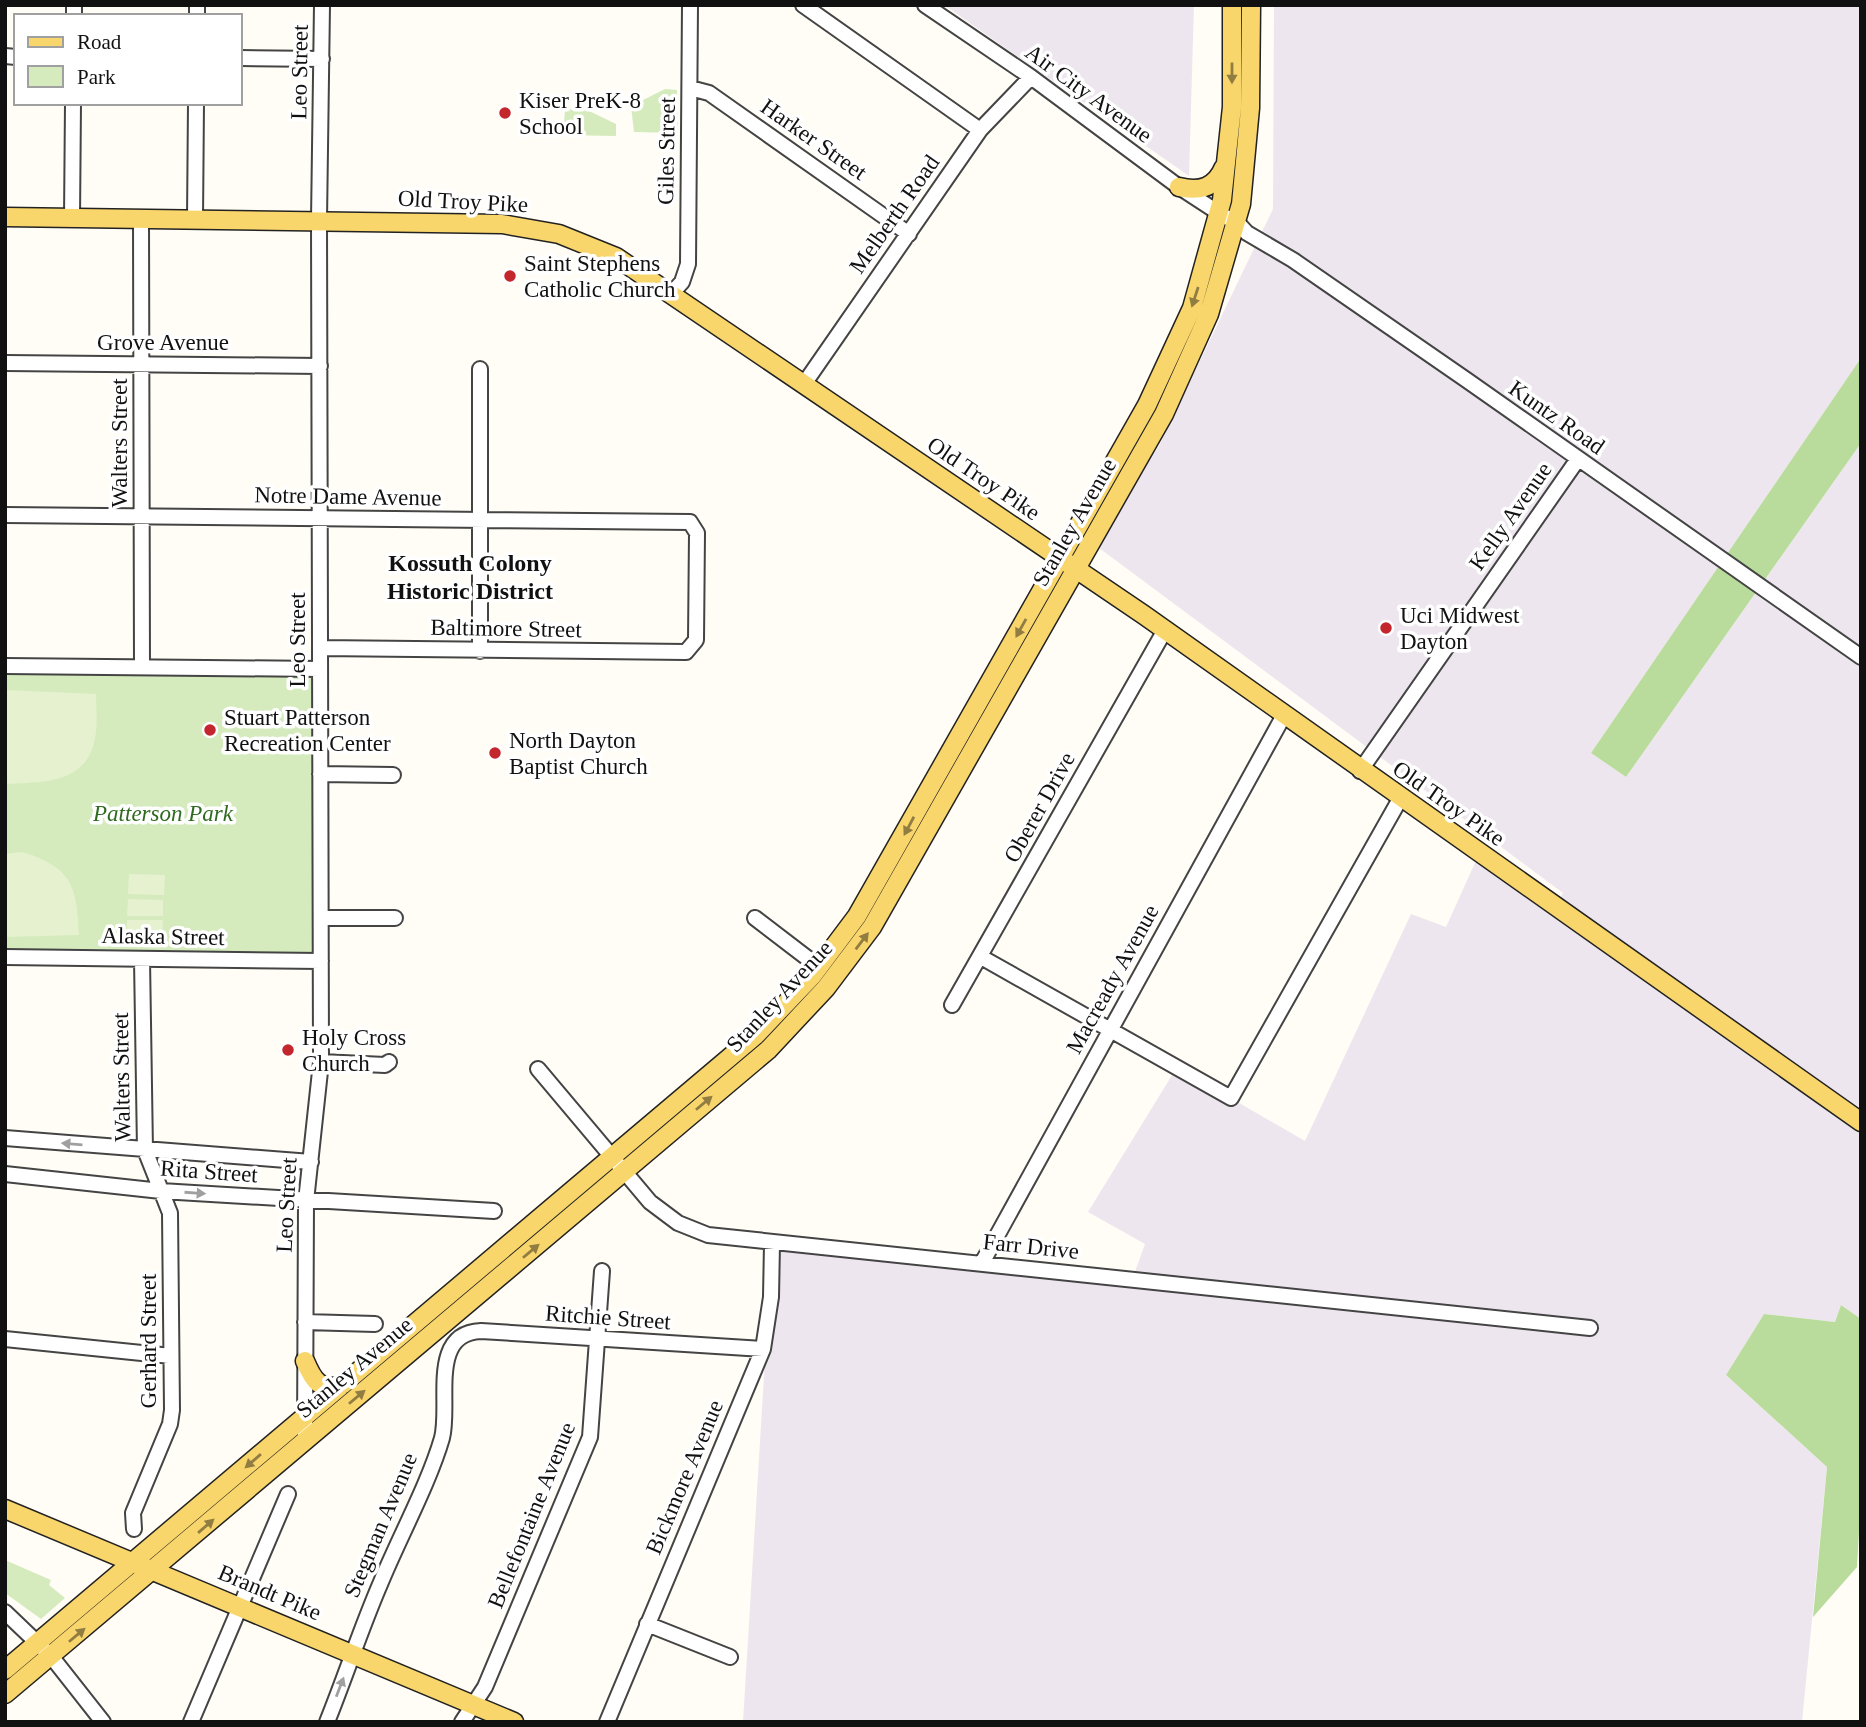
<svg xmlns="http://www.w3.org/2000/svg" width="1866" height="1727" font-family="'Times New Roman',serif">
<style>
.industrial{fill:#eee6ef}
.green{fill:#d5ebbd}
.forest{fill:#b9dc9c}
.pitch{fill:#e6f2cf}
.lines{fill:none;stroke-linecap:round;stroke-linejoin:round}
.minor-casing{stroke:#444;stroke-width:18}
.major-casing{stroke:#222;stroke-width:21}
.minor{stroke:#fff;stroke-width:14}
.major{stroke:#f9d66b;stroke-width:18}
.oneway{fill:#917d42}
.oneway2{fill:#a0a0a0}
.poi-dot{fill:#c4262e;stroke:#fff;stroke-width:2.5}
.labels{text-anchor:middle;stroke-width:7;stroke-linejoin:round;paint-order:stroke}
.street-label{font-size:23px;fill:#111;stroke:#fff}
.poi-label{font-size:23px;fill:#111;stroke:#fff;text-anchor:start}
.park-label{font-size:23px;font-style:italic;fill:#2f6b1f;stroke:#fff}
.neighbourhood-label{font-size:24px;font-weight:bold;fill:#111;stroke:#fff}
</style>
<rect width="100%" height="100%" fill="#fffdf5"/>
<path class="industrial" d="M944,5H1194L1189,176Z
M1274,5H1861V358L1591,753L1626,777L1861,443V1319L1841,1305L1835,1322L1764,1314L1726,1375L1827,1467L1802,1722H743L772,1244L1132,1280L1145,1244L1088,1212L1177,1067L1305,1141L1411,914L1446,927L1479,854L1555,907L1563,893L1091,542L1159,446L1273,209Z"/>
<path class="green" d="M665,89L677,90L678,133L634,132L631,106Z
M574,109L587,110L616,124V136L563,135L565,110Z
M5,666L320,669L321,961L5,957Z
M5,1560L51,1580L49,1585L65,1598L41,1619L5,1593Z"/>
<path class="forest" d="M1861,358V443L1626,777L1591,753Z
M1841,1305L1861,1319V1497L1857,1567L1813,1617L1827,1467L1726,1375L1764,1314L1835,1322Z"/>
<path class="pitch" d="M5,690L96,694C96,708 98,724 95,738C87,785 41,782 5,784Z
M22,852C72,867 77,886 79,935L5,937V854Z
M129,874L165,875L164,895L128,894Z
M128,899L163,900V916H127Z
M127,920H163L162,937H127Z"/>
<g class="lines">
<defs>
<path id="minor" d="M803,5L980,130
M925,5L1031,77L1179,187L1225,217L1235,220L1247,233L1293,260L1468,381L1861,657
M74,16V5
M197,16V5
M5,56L16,57
M240,58L322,59
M690,88L709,93L909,234
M72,218L73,103
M141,219L142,667
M195,219L196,103
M672,293L682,282L688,264L690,5
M5,363L320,366
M804,384L980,130L1031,77
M5,515L690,522L697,533L696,640L686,652L320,648
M480,651V369
M5,666L320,669
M1360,771L1578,459
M320,774L393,775
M321,918H395
M755,918L819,967
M5,957L321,961
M981,957L1231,1098L1400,799
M952,1005L1165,630
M321,1062L385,1065L389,1062
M538,1069L650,1202L678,1223L708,1235L1590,1328
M5,1138L311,1162
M5,1174L161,1191L494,1211
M982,1263L1283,717
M305,1322L375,1324
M5,1339L171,1356
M305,1441L306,1201L321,1062L319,220L322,5
M134,1529L133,1513L170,1424L172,1410L170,1213L145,1150L142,959
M5,1612L51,1656L103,1722
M647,1624L730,1657
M191,1722L288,1494
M327,1722C346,1675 361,1628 381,1582C399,1538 429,1483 442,1438C451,1404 428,1333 481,1331L763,1349
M462,1722L485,1687L590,1437L602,1271
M607,1722L763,1349L771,1297L772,1244"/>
<path id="major" d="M1179,187C1200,192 1215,188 1224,167
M5,217L502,224L559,234L616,257L1144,615L1861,1122
M305,1361C313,1380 320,1392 342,1385
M5,1509L514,1722
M5,1670L755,1036L812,976L857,916L1147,405L1192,308L1222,200L1232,107V5
M5,1694L768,1050L826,988L872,927L1164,414L1209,314L1241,204L1250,108L1251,5"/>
</defs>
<use href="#minor" class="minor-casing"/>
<use href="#major" class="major-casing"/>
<use href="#minor" class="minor"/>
<use href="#major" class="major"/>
</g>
<defs><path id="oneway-solid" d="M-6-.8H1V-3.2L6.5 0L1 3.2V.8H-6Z" transform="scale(1.75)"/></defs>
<g class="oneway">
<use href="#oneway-solid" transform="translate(1232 73) rotate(90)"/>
<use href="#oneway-solid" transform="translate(1195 297) rotate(108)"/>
<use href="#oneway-solid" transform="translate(1021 628) rotate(119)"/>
<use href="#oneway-solid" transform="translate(909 826) rotate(118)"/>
<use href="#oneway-solid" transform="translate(862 941) rotate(-53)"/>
<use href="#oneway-solid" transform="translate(704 1103) rotate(-40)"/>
<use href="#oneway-solid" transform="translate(531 1251) rotate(-40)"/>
<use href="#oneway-solid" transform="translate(357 1397) rotate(-40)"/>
<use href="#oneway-solid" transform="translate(253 1461) rotate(139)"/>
<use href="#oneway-solid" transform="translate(206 1526) rotate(-41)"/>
<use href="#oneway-solid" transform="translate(77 1635) rotate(-40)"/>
</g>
<g class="oneway2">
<use href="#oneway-solid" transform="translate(72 1144) rotate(-175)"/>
<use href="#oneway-solid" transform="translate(195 1193) rotate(4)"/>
<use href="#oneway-solid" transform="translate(340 1687) rotate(-69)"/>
</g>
<g class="poi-dot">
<circle cx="505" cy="113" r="7"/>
<circle cx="510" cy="276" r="7"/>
<circle cx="1386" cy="628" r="7"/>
<circle cx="210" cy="730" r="7"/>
<circle cx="495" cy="753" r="7"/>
<circle cx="288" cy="1050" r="7"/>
</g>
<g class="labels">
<g class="street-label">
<text transform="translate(299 72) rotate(-89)" y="8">Leo Street</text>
<text transform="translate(1089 93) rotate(36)" y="8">Air City Avenue</text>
<text transform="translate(814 139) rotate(35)" y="8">Harker Street</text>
<text transform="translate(666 151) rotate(-89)" y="8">Giles Street</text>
<text transform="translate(463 201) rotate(3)" y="8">Old Troy Pike</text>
<text transform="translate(894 214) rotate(-55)" y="8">Melberth Road</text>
<text x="163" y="350">Grove Avenue</text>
<text transform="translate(1557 417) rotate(35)" y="8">Kuntz Road</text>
<text transform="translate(119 443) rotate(-90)" y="8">Walters Street</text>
<text transform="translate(984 478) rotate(34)" y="8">Old Troy Pike</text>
<text transform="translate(348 496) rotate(1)" y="8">Notre Dame Avenue</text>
<text transform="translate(1510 516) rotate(-55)" y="8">Kelly Avenue</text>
<text transform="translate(1074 522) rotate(-60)" y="8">Stanley Avenue</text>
<text transform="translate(506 628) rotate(1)" y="8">Baltimore Street</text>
<text transform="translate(297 640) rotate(-90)" y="8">Leo Street</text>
<text transform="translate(1449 803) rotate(35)" y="8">Old Troy Pike</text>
<text transform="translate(1039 807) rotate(-61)" y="8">Oberer Drive</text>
<text transform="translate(163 936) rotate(1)" y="8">Alaska Street</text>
<text transform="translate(1112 979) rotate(-61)" y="8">Macready Avenue</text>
<text transform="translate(779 996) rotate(-47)" y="8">Stanley Avenue</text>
<text transform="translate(121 1077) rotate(-91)" y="8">Walters Street</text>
<text transform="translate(209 1171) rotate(4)" y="8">Rita Street</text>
<text transform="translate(286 1205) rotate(-87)" y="8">Leo Street</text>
<text transform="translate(1031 1246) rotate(6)" y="8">Farr Drive</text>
<text transform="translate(608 1317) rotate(4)" y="8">Ritchie Street</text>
<text transform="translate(148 1341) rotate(-90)" y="8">Gerhard Street</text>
<text transform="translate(354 1367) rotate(-40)" y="8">Stanley Avenue</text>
<text transform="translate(684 1477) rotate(-67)" y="8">Bickmore Avenue</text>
<text transform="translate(531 1515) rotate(-68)" y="8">Bellefontaine Avenue</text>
<text transform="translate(380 1525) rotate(-67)" y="8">Stegman Avenue</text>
<text transform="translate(270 1592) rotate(23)" y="8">Brandt Pike</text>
</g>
<g class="poi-label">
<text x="519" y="108">Kiser PreK-8<tspan x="519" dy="26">School</tspan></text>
<text x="524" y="271">Saint Stephens<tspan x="524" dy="26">Catholic Church</tspan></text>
<text x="1400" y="623">Uci Midwest<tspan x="1400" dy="26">Dayton</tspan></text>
<text x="224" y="725">Stuart Patterson<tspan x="224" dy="26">Recreation Center</tspan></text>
<text x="509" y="748">North Dayton<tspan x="509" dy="26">Baptist Church</tspan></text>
<text x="302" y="1045">Holy Cross<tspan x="302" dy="26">Church</tspan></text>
</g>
<g class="park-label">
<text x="163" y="821">Patterson Park</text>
</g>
<g class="neighbourhood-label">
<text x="470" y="571">Kossuth Colony<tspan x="470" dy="28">Historic District</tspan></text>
</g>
</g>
<rect width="1866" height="1727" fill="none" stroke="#111111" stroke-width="14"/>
<rect x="14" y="14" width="228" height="91" fill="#ffffff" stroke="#a0a0a0" stroke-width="2"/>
<rect x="28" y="37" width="35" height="10" fill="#f9d66b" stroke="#a0a0a0" stroke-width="2"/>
<text x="77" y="49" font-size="21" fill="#111111">Road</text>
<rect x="28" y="66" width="35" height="21" fill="#d5ebbd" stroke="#a0a0a0" stroke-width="2"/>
<text x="77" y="84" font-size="21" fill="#111111">Park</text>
</svg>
